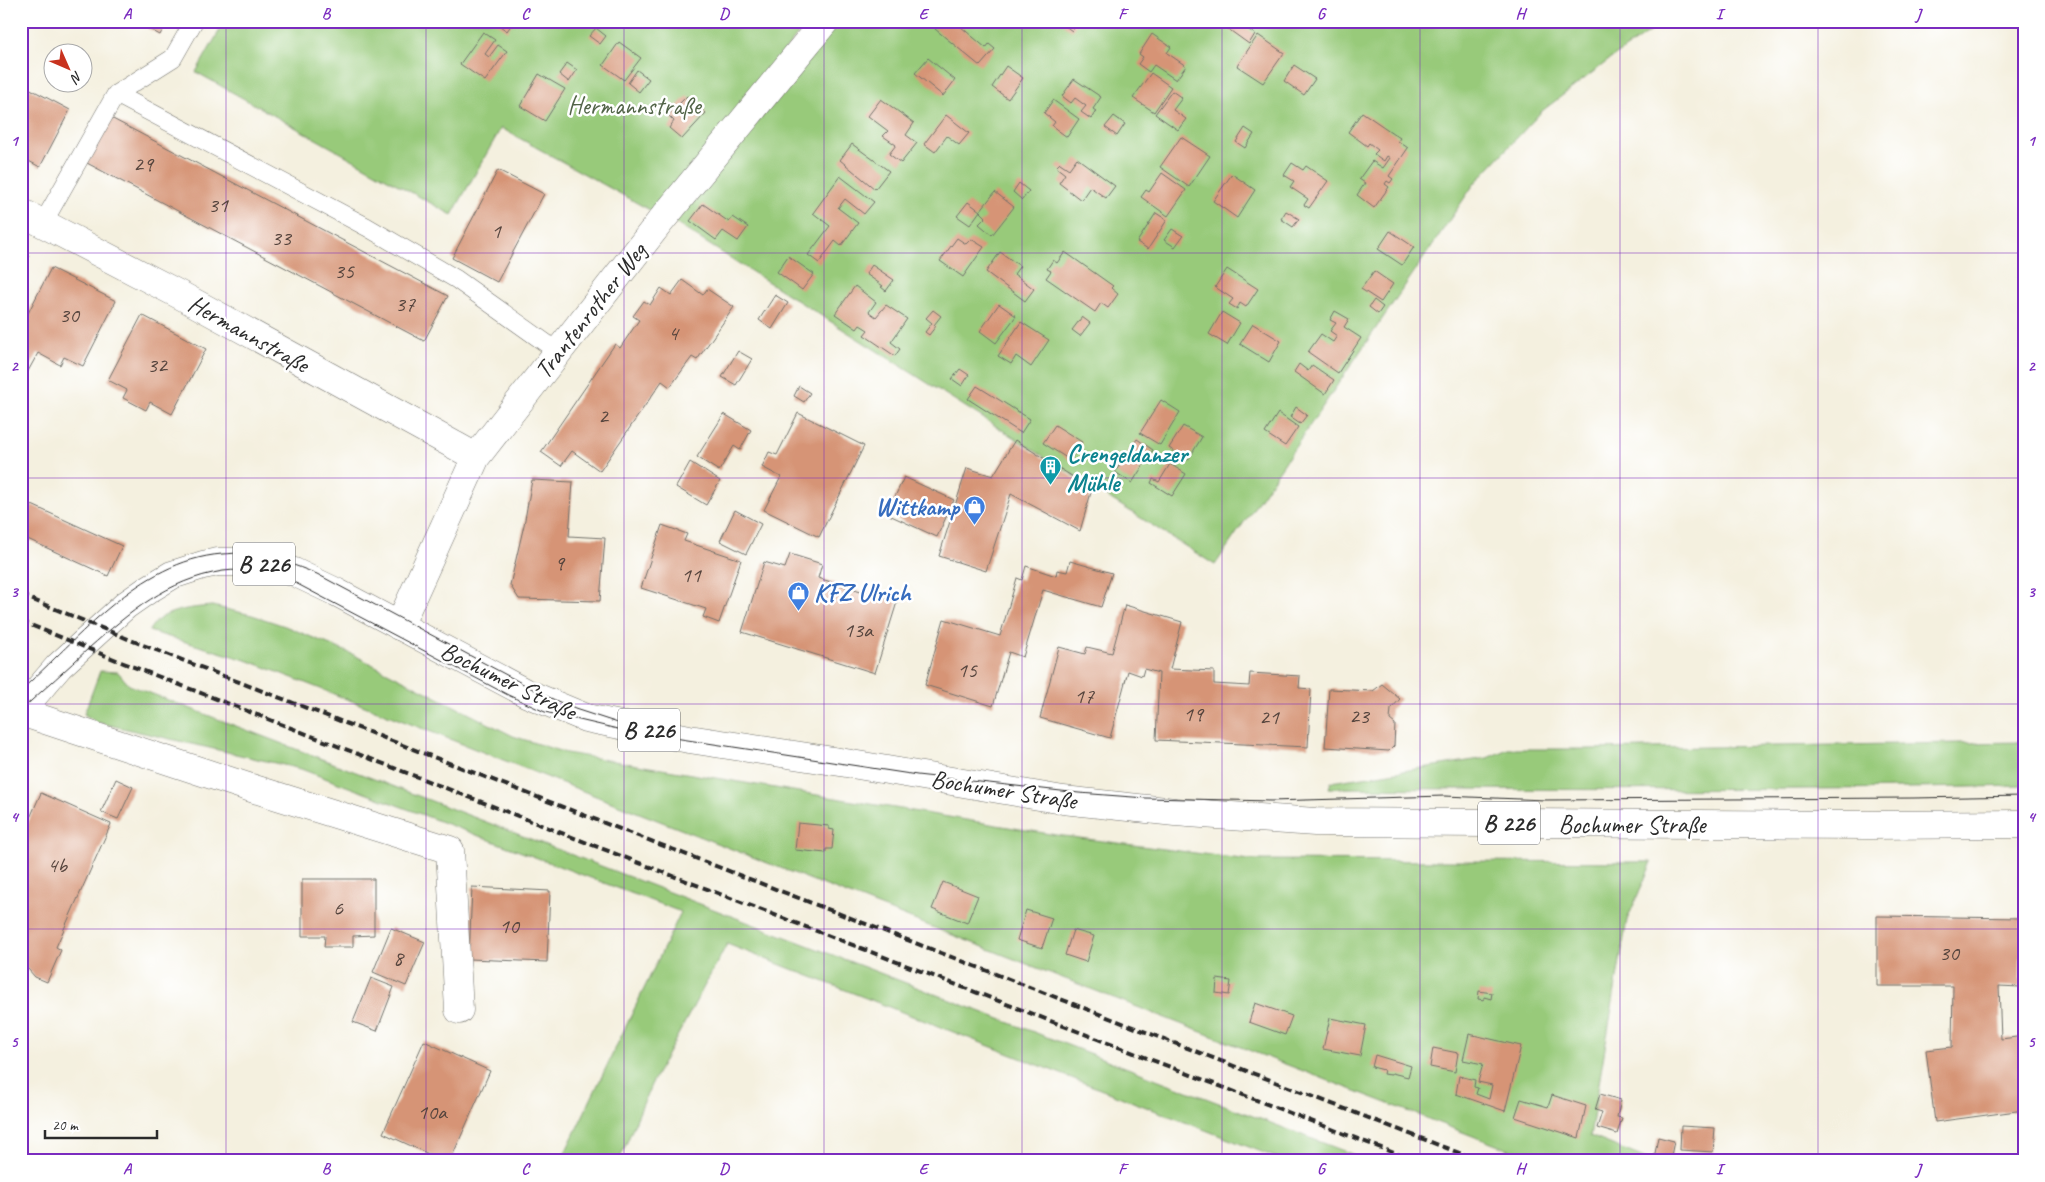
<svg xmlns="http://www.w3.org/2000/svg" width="2045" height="1182" font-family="Caveat,sans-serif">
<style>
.green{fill:#98ca7a;stroke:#627a52}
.building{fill:#d69476}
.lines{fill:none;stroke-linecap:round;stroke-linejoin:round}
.service-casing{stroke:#71706a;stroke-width:19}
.minor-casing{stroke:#71706a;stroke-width:29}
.primary-casing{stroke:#71706a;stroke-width:29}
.service{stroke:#fff;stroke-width:18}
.minor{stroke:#fff;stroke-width:28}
.primary{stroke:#fff;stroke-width:28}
.tram{stroke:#2b2b2b;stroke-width:1}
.rail{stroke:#2b2b2b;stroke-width:4;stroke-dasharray:8 4;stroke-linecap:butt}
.grid{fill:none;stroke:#7b2cbf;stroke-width:1;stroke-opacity:0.55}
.labels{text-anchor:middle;stroke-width:5;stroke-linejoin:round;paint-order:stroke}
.number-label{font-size:22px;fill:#56453e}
.shield{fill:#fff;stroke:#6b6b6b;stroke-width:1}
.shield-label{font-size:24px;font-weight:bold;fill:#2b2b2b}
.park-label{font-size:25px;fill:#516347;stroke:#fff}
.street-label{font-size:25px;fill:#2b2b2b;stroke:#fff}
.culture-label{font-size:25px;font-weight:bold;fill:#0d838f;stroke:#fff;text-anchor:start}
.shop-label{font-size:25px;font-weight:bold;fill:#366cbe;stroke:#fff;text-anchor:end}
.neatline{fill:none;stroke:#7b2cbf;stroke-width:2}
.grid-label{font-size:16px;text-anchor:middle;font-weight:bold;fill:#7b2cbf}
</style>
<rect width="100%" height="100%" fill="#fff"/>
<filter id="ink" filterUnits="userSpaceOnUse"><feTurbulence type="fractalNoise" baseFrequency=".02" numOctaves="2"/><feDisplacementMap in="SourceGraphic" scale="10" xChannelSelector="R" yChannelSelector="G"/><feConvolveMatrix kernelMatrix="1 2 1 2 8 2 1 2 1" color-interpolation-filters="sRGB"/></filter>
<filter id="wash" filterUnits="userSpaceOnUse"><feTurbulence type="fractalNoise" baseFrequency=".0096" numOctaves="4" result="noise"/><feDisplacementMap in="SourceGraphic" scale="20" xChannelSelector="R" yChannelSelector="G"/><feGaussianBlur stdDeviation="1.12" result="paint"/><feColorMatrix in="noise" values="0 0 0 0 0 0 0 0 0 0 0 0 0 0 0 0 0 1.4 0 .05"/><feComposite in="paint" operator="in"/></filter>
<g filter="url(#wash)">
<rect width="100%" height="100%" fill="#f4f0df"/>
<path class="green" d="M225,21H808L657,214L501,128L452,215L196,72Z
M840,21H1665L1609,60L1542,111L1474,184L1215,565L675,223Z
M212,606L252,615L285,626L352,654L513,736L566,753L1056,835L1249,860L1652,862L1627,920L1590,1136L1652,1161H1538L1204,1033L249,661L149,631C159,610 190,608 212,606Z
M100,671L118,672L129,685L1370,1161H1285L727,944L651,1085L619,1161H561L681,912L301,769L96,722L84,714Z
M2024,742V786C1792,791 1561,790 1329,788L1331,782L1487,758L1508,749H1586Z"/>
<g id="blocks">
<path class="building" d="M134,21H167L160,35Z
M493,21H514L507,31Z
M941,21H954L986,48L989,44L995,49L980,66L935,29Z
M1067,21H1078L1072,31L1064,25Z
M1224,21H1236L1255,34L1249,44L1224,26L1227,23Z
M596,28L606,36L600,44L589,36Z
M483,32L495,40L485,54L489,57L498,45L507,51L485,81L460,64Z
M1152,34L1171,47L1167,53L1186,66L1176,80L1154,65L1149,72L1138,64L1143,57L1139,54Z
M1258,35L1284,53L1263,83L1237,66Z
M619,42L641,58L624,80L603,65Z
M928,58L955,80L943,96L915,73Z
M567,63L577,70L569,82L559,74Z
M1294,65L1315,79L1304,95L1284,81Z
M1006,66L1023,78L1008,99L992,87Z
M637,70L649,79L639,92L628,83Z
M1151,73L1171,87L1154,112L1133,98Z
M539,74L565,89L545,121L520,106Z
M1074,79L1101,97L1093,109L1096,111L1091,119L1081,112L1086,106L1075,98L1071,103L1062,96Z
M21,84L70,110L40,167L21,157Z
M1172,91L1182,98L1173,110L1186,119L1178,130L1155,114Z
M687,96L706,113L682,139L669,128L674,121L668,115Z
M881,99L914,123L906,135L917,143L901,163L889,154L896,145L883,136L888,131L868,116Z
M1053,100L1079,119L1067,137L1052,126L1055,122L1044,113Z
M1362,112L1400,138L1398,141L1408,148L1389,176L1393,179L1390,183L1387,181L1385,184L1389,187L1374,208L1357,195L1365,183L1359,179L1372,161L1383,168L1390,158L1387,156L1384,161L1374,154L1378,150L1369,143L1367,146L1348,132Z
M946,115L969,133L959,145L947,136L935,152L924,144Z
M1114,116L1125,124L1117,136L1105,127Z
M111,118L448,296L424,341L87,163Z
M1245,128L1254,134L1245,148L1236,142Z
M1181,137L1210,156L1189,187L1160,167Z
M852,144L889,171L875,189L840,160Z
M1077,158L1115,186L1106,198L1090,187L1081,200L1059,183L1065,174L1056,167L1060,163L1069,169Z
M1292,163L1303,170L1306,166L1328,181L1309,208L1304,205L1308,199L1290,187L1294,181L1284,175Z
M498,170L544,194L497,282L452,258Z
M1162,173L1186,190L1168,216L1141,197L1146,190L1149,192Z
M1232,174L1255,190L1237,218L1213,201Z
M840,176L874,202L864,214L845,199L838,208L858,223L841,246L835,241L819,263L808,255L830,226L813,213Z
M1019,183L1029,191L1022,200L1013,192Z
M995,192L1014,207L992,235L979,224L986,217L980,211Z
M968,202L980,211L970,225L957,216Z
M703,204L729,222L733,217L748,227L738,241L723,231L716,240L690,221Z
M1286,211L1299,219L1293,227L1281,219Z
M1156,213L1167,220L1148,249L1137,242Z
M1172,229L1183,236L1175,247L1164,240Z
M1390,231L1414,247L1402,265L1378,249Z
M957,238L966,244L971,239L984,247L963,277L940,261Z
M21,252L29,256L21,271Z
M1000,252L1020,266L1014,274L1034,289L1025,301L986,272Z
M1065,252L1113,286L1111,288L1118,294L1108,308L1101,303L1095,312L1046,278L1051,271L1047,269L1053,260L1057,263Z
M788,256L814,274L802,290L777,272Z
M872,265L894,280L886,291L881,287L883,286L866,274Z
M51,268L116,301L83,366L64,357L60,365L38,353L21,384V327Z
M1227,269L1258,289L1246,307L1240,303L1237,309L1229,304L1233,299L1215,287Z
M1374,271L1393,284L1381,302L1361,289Z
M682,280L703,295L707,289L734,307L697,360L692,357L670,387L662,381L600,471L572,451L561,466L541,452L615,344L620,348L639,320L633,316L644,301L650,305L661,288L671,295Z
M855,286L876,302L869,312L876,317L886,305L907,319L891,342L900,349L895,356L864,335L868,330L860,325L857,329L835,314Z
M775,295L788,303L772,329L759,320Z
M1374,300L1383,307L1378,314L1369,307Z
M999,304L1016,316L996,343L980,331Z
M933,310L941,316L934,325L936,326L929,335L925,332L932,323L926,318Z
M1335,311L1349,319L1344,327L1361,338L1338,373L1308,352L1321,334L1333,342L1337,336L1330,331L1336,323L1330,320Z
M1222,312L1240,323L1227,345L1209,334Z
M142,315L206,349L172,414L150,402L146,410L123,398L127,390L108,380Z
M1082,317L1090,323L1080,336L1072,330Z
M1021,322L1049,340L1031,367L1016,356L1011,364L998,356Z
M1253,324L1281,341L1269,362L1240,344Z
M738,351L752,359L736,385L722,377Z
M1299,364L1308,371L1312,365L1334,380L1325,394L1294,372Z
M960,369L969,375L962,386L952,379Z
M799,386L810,393L804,402L794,396Z
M977,386L1030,419L1021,433L968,399Z
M1161,400L1180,412L1160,445L1140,433Z
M1296,407L1307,415L1300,424L1290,417Z
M798,413L864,446L819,537L764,510L781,477L762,467L769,452L777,455Z
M1278,413L1298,427L1285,446L1265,433Z
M724,414L751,430L740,450L734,446L719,471L697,457Z
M1055,425L1082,442L1070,460L1043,443Z
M1183,426L1202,437L1188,460L1169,448Z
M1137,439L1153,450L1132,483L1115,472Z
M1015,440L1092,489L1080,531L1011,494L986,571L939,556L967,468L993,476Z
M690,462L720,481L706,505L676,487Z
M1170,464L1186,474L1172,496L1151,483L1153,479L1159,482Z
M904,477L954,500L937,537L887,514Z
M532,480L573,482L569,536L605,538L600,601L519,599L510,585L524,525Z
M32,505L122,546L108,576L21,536V527Z
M735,510L761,524L746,554L720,541Z
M662,525L687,534L684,541L741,560L719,623L703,617L706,609L641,588Z
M790,554L822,564L818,578L897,602L875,673L742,632L764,562L785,568Z
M1070,561L1112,573L1101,607L1043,590L1023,657L1009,652L993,706L925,685L944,619L1000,636L1017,578L1022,580L1026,566L1056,576L1057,570L1067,572Z
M1125,605L1182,622L1170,669L1214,671V684L1249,686L1250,673L1300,676L1299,688L1311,689L1308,747L1156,740L1159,673L1144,669L1142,676L1128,671L1110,738L1040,718L1059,647L1085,654L1087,647L1112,653Z
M1382,684L1400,699L1391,709L1390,720L1395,724L1394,746L1389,751L1325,747L1329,689L1373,691Z
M116,779L133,787L118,819L101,812Z
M41,793L111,824L56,947L61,950L47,982L35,977L21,961V838Z
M798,823L829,826V829L834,830L832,849H826V853L795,850Z
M302,879H374V935L353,936V947H324L325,936H302Z
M943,882L978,896L967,923L932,909Z
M472,887L550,891L547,962L469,959Z
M1026,910L1052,918L1042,948L1017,940Z
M1877,916L2021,918L2020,987L1999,986L2001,1039L2024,1036V1110L1935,1122L1926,1050L1952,1047L1953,986H1877Z
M391,928L425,942L406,986L373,972Z
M1073,930L1094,936L1086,962L1065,955Z
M371,978L394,987L377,1031L353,1022Z
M1217,979L1231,981L1229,995L1216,993Z
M1479,991L1492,993L1491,999L1484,997V1000L1478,999Z
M1255,1003L1292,1016L1285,1035L1249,1022Z
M1330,1018L1366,1025L1360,1056L1323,1049Z
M1469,1034L1521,1046L1505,1111L1456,1094L1459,1076L1475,1080L1474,1087L1478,1088L1476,1094L1489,1099L1492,1085L1478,1082L1483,1064L1463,1060Z
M424,1041L490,1071L450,1161H444L383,1133Z
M1433,1048L1458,1053L1455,1072L1430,1067Z
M1375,1055L1411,1066L1408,1077L1392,1073L1391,1075L1383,1074L1384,1070L1372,1067Z
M1600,1094L1621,1100L1617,1117L1622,1118L1617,1134L1597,1128L1602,1112L1595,1110Z
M1552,1095L1586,1106L1579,1138L1515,1117L1521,1099L1548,1107Z
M1681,1126L1715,1128L1713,1152L1680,1150Z
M1658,1137L1674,1141L1670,1161L1654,1159Z
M1755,1155L1771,1157V1161H1755Z"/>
</g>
</g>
<g filter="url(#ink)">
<use href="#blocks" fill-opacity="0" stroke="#71706a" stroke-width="1"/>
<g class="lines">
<defs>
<path id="service" d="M116,94L173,58L194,21
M43,223L116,94L367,227L456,279L557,351"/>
<path id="minor" d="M21,212L182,296L476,457
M399,626L476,457L660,222L825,21
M21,712L245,786L450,850L459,1010"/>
<path id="primary" d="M21,710L59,666L126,605L149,589L172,575L203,565L218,562H249L294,572L336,592L526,693L586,718L689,739L840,762L1063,800L1175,812L1315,822L1868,825L2024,824"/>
</defs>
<use href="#service" class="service-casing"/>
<use href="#minor" class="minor-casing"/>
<use href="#primary" class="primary-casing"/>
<use href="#service" class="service"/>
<use href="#minor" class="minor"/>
<use href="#primary" class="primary"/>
<path class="tram" d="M21,690C80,638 138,561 222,554C230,554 240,552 248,553C273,557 295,565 317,574L544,695L575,709L618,723
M21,710C44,689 67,669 89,648C130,612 167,580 223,571C245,568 267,574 288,579L508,695L545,712L622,730L917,775L1079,793L1146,798L1271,801L1444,796L1545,800L1914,798L2024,796"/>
<path class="rail" d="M21,595L138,643L1480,1161
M21,621L121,662L590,844L1415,1161"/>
</g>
</g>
<path class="grid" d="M226,21V1161M426,21V1161M624,21V1161M824,21V1161M1022,21V1161M1222,21V1161M1420,21V1161M1620,21V1161M1818,21V1161M21,253H2024M21,478H2024M21,704H2024M21,929H2024"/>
<defs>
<symbol id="building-pin" viewBox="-11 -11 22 30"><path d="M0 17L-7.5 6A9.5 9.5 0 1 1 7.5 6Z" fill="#0f9aa8" stroke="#fff"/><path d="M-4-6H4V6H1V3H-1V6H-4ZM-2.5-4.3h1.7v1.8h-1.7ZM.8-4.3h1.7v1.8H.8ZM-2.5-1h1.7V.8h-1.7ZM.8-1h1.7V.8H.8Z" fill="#fff"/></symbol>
<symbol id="shop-pin" viewBox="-11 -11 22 30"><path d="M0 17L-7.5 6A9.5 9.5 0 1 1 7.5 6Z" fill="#3f7fe0" stroke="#fff"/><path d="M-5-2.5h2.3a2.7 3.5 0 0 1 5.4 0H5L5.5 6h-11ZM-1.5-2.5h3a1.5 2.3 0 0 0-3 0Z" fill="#fff"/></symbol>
</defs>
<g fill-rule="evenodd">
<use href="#building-pin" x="1038" y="454" width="25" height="34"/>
<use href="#shop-pin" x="962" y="494" width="25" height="34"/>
<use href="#shop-pin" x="786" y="580" width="25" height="34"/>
</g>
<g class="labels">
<g class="number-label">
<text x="143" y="171">29</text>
<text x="218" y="212">31</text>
<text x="496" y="238">1</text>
<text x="281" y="245">33</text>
<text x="344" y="278">35</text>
<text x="405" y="311">37</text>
<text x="69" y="322">30</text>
<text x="673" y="340">4</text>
<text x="157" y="372">32</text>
<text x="603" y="423">2</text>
<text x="559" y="570">9</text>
<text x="691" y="582">11</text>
<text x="858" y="637">13a</text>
<text x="967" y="677">15</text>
<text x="1084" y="703">17</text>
<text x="1193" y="721">19</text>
<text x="1359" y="723">23</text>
<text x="1269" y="724">21</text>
<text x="57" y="872">4b</text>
<text x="338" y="915">6</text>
<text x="509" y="933">10</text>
<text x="1949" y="960">30</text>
<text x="398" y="965">8</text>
<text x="432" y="1119">10a</text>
</g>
<g class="shield">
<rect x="233" y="542.5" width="62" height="43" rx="4"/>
<rect x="618" y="708.5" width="62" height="43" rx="4"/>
<rect x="1478" y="801.5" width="62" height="43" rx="4"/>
</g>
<g class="shield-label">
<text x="264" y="572">B 226</text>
<text x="649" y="738">B 226</text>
<text x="1509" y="831">B 226</text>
</g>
<g class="park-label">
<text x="634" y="114">Hermannstraße</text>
</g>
<g class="street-label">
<text transform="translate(590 310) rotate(-52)" y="9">Trantenrother Weg</text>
<text transform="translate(249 333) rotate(29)" y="9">Hermannstraße</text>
<text transform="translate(509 680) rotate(26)" y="9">Bochumer Straße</text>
<text transform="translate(1004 789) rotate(9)" y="9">Bochumer Straße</text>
<text x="1632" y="833">Bochumer Straße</text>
</g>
<g class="culture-label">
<text x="1067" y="462">Crengeldanzer<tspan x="1067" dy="29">Mühle</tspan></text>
</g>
<g class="shop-label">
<text x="959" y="515">Wittkamp</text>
<text x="814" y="601" text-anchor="start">KFZ Ulrich</text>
</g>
</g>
<rect width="2045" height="1182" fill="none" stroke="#fff" stroke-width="55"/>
<g transform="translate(68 68) rotate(135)"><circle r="24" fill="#ffffff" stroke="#aaaaaa"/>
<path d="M0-4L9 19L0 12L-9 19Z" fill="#c8321e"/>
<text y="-8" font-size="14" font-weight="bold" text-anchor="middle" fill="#2b2b2b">N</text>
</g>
<path d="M45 1130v8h112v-8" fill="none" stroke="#2b2b2b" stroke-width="2.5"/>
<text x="52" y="1130" font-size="15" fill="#2b2b2b" stroke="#ffffff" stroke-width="4" paint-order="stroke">20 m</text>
<rect x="28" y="28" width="1990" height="1126" class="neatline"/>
<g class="grid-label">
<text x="127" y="19">A</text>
<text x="326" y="19">B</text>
<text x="525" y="19">C</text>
<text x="724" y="19">D</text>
<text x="923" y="19">E</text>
<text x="1122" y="19">F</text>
<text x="1321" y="19">G</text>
<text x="1520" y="19">H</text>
<text x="1719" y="19">I</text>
<text x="1918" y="19">J</text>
<text x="14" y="146">1</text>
<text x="2031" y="146">1</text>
<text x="14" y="371">2</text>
<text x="2031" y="371">2</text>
<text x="14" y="597">3</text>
<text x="2031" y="597">3</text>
<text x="14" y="822">4</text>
<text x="2031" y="822">4</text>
<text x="14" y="1047">5</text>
<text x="2031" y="1047">5</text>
<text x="127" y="1174">A</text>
<text x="326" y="1174">B</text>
<text x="525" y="1174">C</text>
<text x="724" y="1174">D</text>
<text x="923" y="1174">E</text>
<text x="1122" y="1174">F</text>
<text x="1321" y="1174">G</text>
<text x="1520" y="1174">H</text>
<text x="1719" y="1174">I</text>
<text x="1918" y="1174">J</text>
</g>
</svg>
